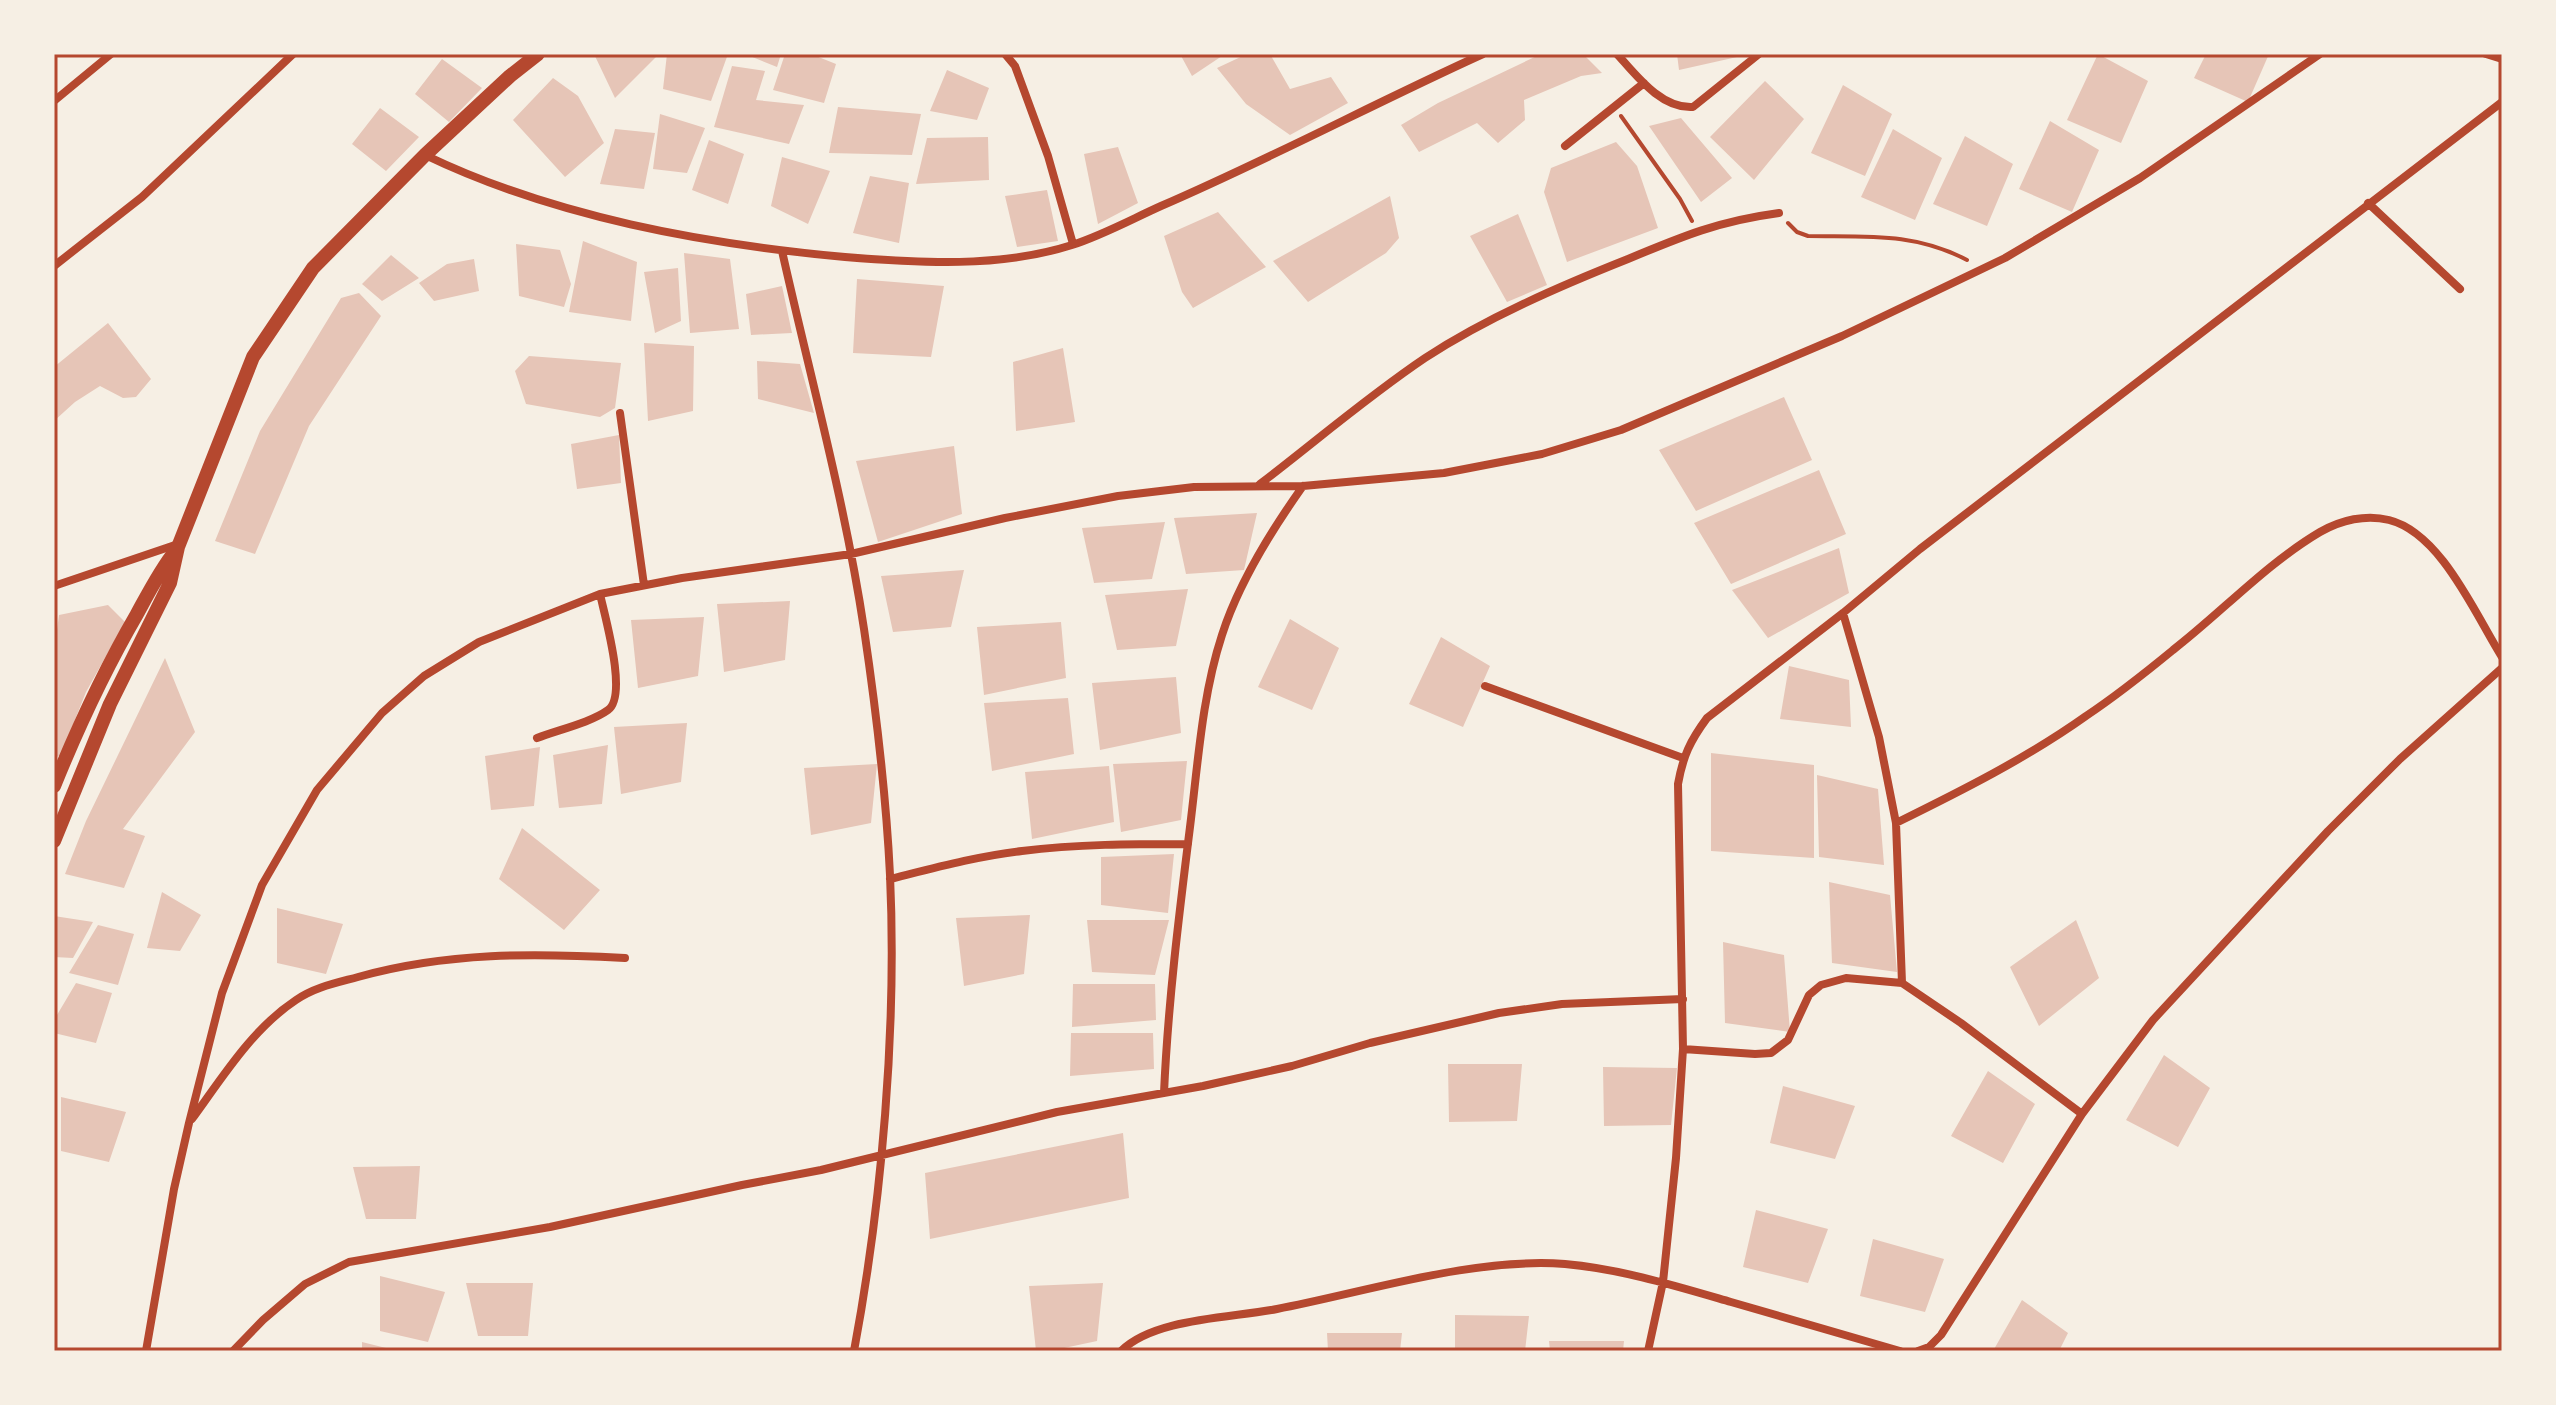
<svg xmlns="http://www.w3.org/2000/svg" width="2556" height="1405" font-family="Arial,sans-serif">
<style>
.building{fill:#e6c5b7}
.lines{fill:none;stroke-linecap:round;stroke-linejoin:round}
.path{stroke:#b5482f;stroke-width:4}
.minor{stroke:#b5482f;stroke-width:8}
.tertiary{stroke:#b5482f;stroke-width:14}
.neatline{fill:none;stroke:#b5482f;stroke-width:3}
</style>
<rect width="100%" height="100%" fill="#f6efe4"/>
<path class="building" d="M594,54H659L615,98Z
M667,54H728L711,101L663,89Z
M745,54H781L777,67Z
M785,54H811L836,64L824,103L773,90Z
M1180,54H1225L1192,76Z
M1247,54H1270L1290,89L1331,77L1348,103L1290,135L1246,104L1217,68Z
M1541,54H1583L1602,73L1581,76L1524,100L1525,120L1498,143L1477,123L1419,152L1401,125L1438,103Z
M1677,54H1746V55L1679,70Z
M2098,54L2148,81L2121,143L2067,120Z
M2206,54H2269L2248,102L2194,78Z
M442,59L482,88L449,122L415,94Z
M732,66L765,71L756,100L804,105L789,144L714,127Z
M947,70L989,88L977,120L930,111Z
M553,78L578,96L604,143L565,177L513,120Z
M1765,81L1804,119L1754,180L1710,137Z
M1843,85L1892,114L1865,176L1811,153Z
M838,107L921,114L912,155L829,153Z
M380,108L419,137L386,171L352,144Z
M660,114L705,128L687,173L653,169Z
M1681,118L1732,178L1701,202L1649,126Z
M2050,121L2099,150L2072,212L2019,189Z
M615,129L655,133L644,189L600,184Z
M1893,129L1942,158L1915,220L1861,197Z
M1965,136L2013,164L1987,226L1933,204Z
M988,137L989,180L916,184L927,138Z
M709,140L744,154L728,204L692,190Z
M1616,142L1637,166L1658,228L1567,262L1544,192L1551,168Z
M1118,147L1138,203L1098,224L1084,154Z
M782,157L830,171L808,224L771,206Z
M870,176L909,183L899,243L853,233Z
M1047,190L1058,241L1017,247L1005,196Z
M1390,196L1399,238L1386,253L1308,302L1273,261Z
M1218,212L1266,267L1193,308L1182,292L1164,236Z
M1518,214L1547,285L1507,302L1470,236Z
M583,241L637,262L631,321L569,312Z
M516,244L560,250L571,284L564,307L519,296Z
M684,253L730,259L739,329L690,333Z
M391,255L419,278L382,301L362,284Z
M474,259L479,291L434,301L419,283L447,264Z
M678,268L681,321L655,333L644,272Z
M857,279L944,286L931,357L853,353Z
M782,286L792,333L751,335L746,294Z
M359,293L381,316L309,426L255,554L215,541L260,431L341,298Z
M108,323L151,379L136,397L123,398L100,386L75,402L54,421V367Z
M644,343L694,346L693,411L648,421Z
M1063,348L1075,422L1016,431L1013,362Z
M529,356L621,363L615,408L600,417L526,404L515,371Z
M757,361L800,364L814,413L758,399Z
M1784,397L1812,460L1696,511L1659,450Z
M619,435L621,483L577,489L571,444Z
M954,446L962,514L878,542L856,461Z
M1819,470L1846,534L1731,584L1694,523Z
M1257,513L1244,570L1186,574L1174,518Z
M1165,522L1152,579L1094,583L1082,528Z
M1839,548L1849,593L1768,638L1732,590Z
M964,570L951,627L893,632L881,576Z
M1188,589L1176,646L1117,650L1105,595Z
M790,601L785,660L724,672L717,604Z
M108,605L125,622L86,692L61,755L54,758V653L59,615Z
M704,617L698,676L638,688L631,620Z
M1290,619L1339,648L1312,710L1258,687Z
M1061,622L1066,678L984,695L977,627Z
M1441,637L1490,666L1463,727L1409,704Z
M165,658L195,732L123,829L145,836L124,888L65,874L86,821Z
M1789,666L1849,680L1851,727L1780,719Z
M1176,677L1181,733L1100,750L1092,683Z
M1068,698L1074,754L992,771L984,703Z
M687,723L681,782L621,794L614,727Z
M608,745L602,804L559,808L553,755Z
M540,747L534,806L491,810L485,756Z
M1711,753L1814,765V858L1711,851Z
M1187,761L1181,820L1121,832L1113,764Z
M877,764L871,823L811,835L804,768Z
M1109,766L1114,822L1032,839L1025,772Z
M1817,775L1878,789L1884,865L1819,857Z
M522,828L600,890L564,930L499,879Z
M1174,854L1168,913L1101,905V857Z
M1829,882L1890,895L1897,972L1832,963Z
M162,892L201,915L180,951L147,948Z
M277,908L343,924L326,974L277,963Z
M1030,915L1024,974L964,986L956,918Z
M54,916L93,922L73,958L54,957Z
M1087,920H1169L1155,975L1092,972Z
M2076,920L2099,978L2039,1026L2010,967Z
M98,925L134,934L118,985L69,973Z
M1723,942L1784,955L1790,1032L1725,1023Z
M76,983L112,993L96,1043L54,1033V1020Z
M1073,984H1155L1156,1020L1072,1027Z
M1071,1033H1153L1154,1069L1070,1076Z
M2164,1055L2210,1088L2178,1147L2126,1120Z
M1448,1064H1522L1517,1121L1449,1122Z
M1603,1067L1677,1068L1671,1125L1604,1126Z
M1988,1071L2035,1104L2003,1163L1951,1136Z
M1783,1086L1855,1106L1835,1159L1770,1143Z
M61,1097L126,1112L109,1162L61,1151Z
M1123,1133L1129,1198L930,1239L925,1173Z
M420,1166L416,1219H366L353,1167Z
M1756,1210L1828,1229L1808,1283L1743,1267Z
M1873,1239L1944,1259L1925,1312L1860,1296Z
M380,1276L445,1292L428,1342L380,1331Z
M466,1283H533L528,1336H478Z
M1103,1283L1097,1341L1050,1351H1036L1029,1286Z
M2022,1300L2068,1333L2059,1351H1993Z
M1455,1315L1529,1316L1525,1351H1455Z
M1327,1333H1402L1400,1351H1328Z
M1549,1341H1624L1623,1351H1550Z
M362,1342L394,1350V1351H362Z"/>
<g class="lines">
<path class="path" d="M1621,116L1680,199L1692,221
M1788,223L1797,232L1808,236C1866,237 1914,232 1967,260"/>
<path class="minor" d="M1005,54L1015,66L1048,156L1073,244
M1617,54C1636,75 1661,109 1693,107L1759,54
M2486,54L2502,59
M54,101L111,54
M1565,146L1644,83
M425,155C554,217 704,244 845,257C920,263 1000,268 1072,245C1103,235 1132,219 1161,206C1270,159 1375,103 1483,54
M2368,203L2460,289
M782,251C810,376 845,502 864,629C876,710 886,793 890,875C897,1028 882,1201 854,1351
M54,266L142,197L293,54
M620,413L644,585
M1260,484C1315,442 1367,397 1425,358C1486,318 1560,286 1628,259C1683,236 1719,221 1779,213
M54,586L178,544
M1843,613L1879,737L1896,823L1902,983
M1485,686L1683,758
M537,738C557,730 590,723 608,710C628,696 605,617 600,594
M1896,823C1961,791 2027,758 2086,716C2116,696 2145,673 2173,650C2222,612 2266,564 2320,532C2341,520 2366,514 2389,520C2441,533 2475,614 2502,657
M890,879C934,868 978,856 1022,851C1077,844 1133,844 1188,844
M1683,1049L1755,1054L1771,1053L1788,1040L1809,995L1821,985L1846,978L1902,983L1961,1023L2082,1114
M1164,1093C1168,1003 1179,915 1190,827C1198,763 1202,696 1222,635C1239,582 1271,531 1303,486
M192,1119C222,1078 252,1029 296,1000C315,987 336,983 358,977C447,952 534,953 625,958
M146,1351L174,1189L189,1123L222,993L262,885L317,790L382,713L424,676L479,642L600,594L682,578L851,554L1005,518L1118,496L1194,487L1303,486L1444,473L1542,454L1621,430L1842,336L2005,258L2140,178L2320,54
M233,1351L263,1320L305,1284L349,1262L550,1227L742,1185L821,1170L1057,1112L1203,1086L1292,1066L1370,1043L1499,1013L1562,1004L1683,999
M1121,1351C1154,1318 1231,1318 1277,1309C1366,1292 1474,1257 1565,1264C1621,1269 1676,1286 1731,1302C1787,1318 1843,1335 1900,1351
M1648,1351L1663,1282L1676,1158L1683,1049L1678,784C1683,756 1690,741 1707,718L1843,613L1920,549L2502,102
M1918,1351L1929,1347L1941,1335L2082,1114L2153,1020L2328,831L2400,759L2502,668"/>
<path class="tertiary" d="M54,786C78,727 105,669 137,614C149,592 160,570 176,550
M54,841L110,704L170,583L178,547L253,357L313,268L425,155L510,76L538,54"/>
</g>
<rect width="2556" height="1405" fill="none" stroke="#f6efe4" stroke-width="112"/>
<rect x="56" y="56" width="2444" height="1293" class="neatline"/>
</svg>
